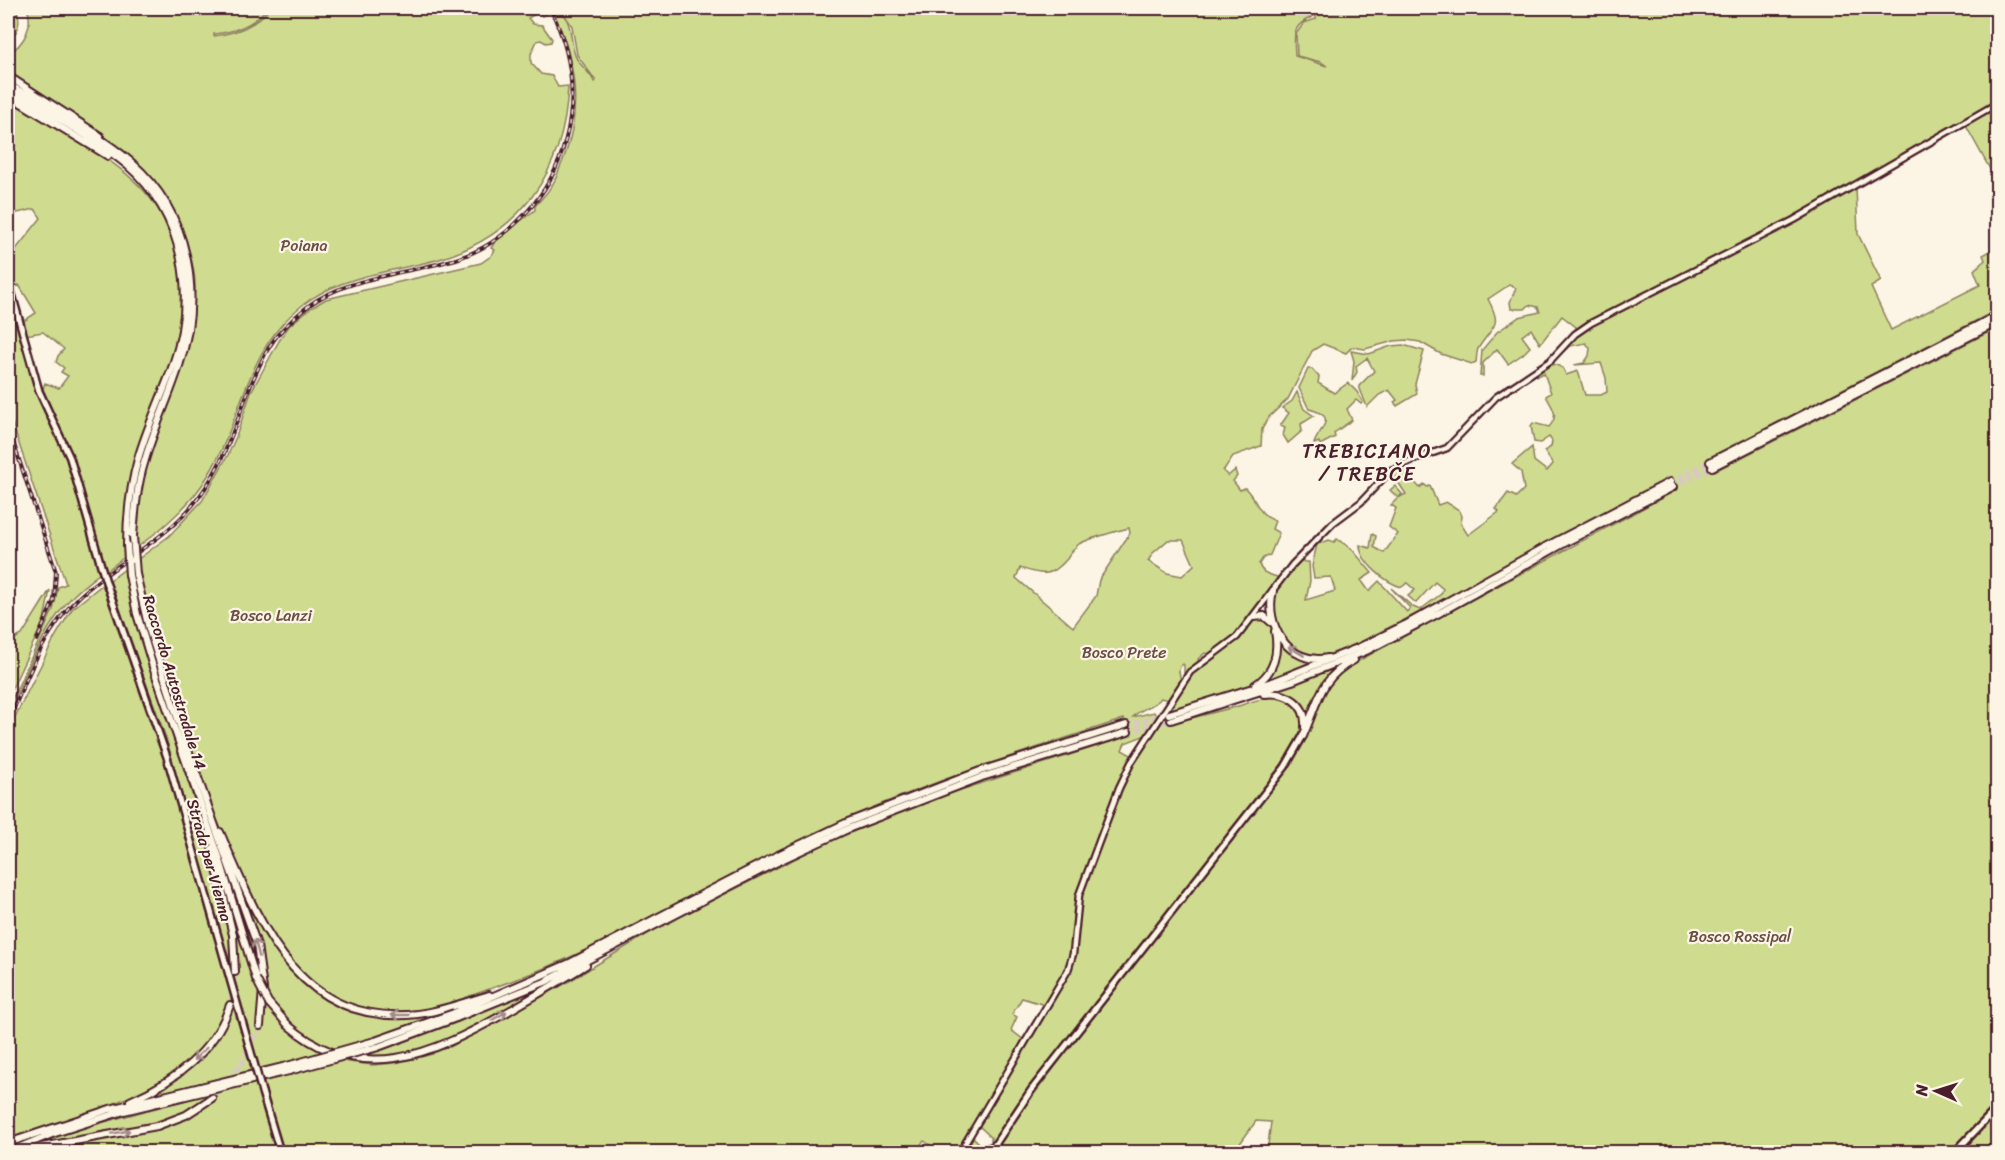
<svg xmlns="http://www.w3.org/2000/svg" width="2005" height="1160" font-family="Sriracha,sans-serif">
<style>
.green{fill:#cfdc8f;stroke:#8c7e5d;stroke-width:1.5;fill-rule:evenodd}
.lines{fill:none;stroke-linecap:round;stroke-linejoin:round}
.motorway-tunnel{stroke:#d8cac0;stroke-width:6;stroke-dasharray:6 3;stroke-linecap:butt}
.secondary-casing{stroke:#4a1f2b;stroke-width:9}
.primary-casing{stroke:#4a1f2b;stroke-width:10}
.motorway-casing{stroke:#4a1f2b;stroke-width:10}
.secondary{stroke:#fcf5e5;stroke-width:4.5}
.primary{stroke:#fcf5e5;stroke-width:5}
.motorway{stroke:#fcf5e5;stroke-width:6}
.rail-casing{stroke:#4a1f2b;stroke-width:4}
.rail{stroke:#fcf5e5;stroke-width:1.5;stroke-dasharray:4.5;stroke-linecap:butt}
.primary-bridge-casing{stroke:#4a1f2b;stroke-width:10;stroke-linecap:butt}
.motorway-bridge-casing{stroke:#4a1f2b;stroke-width:10;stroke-linecap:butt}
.primary-bridge{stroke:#fcf5e5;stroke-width:5}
.motorway-bridge{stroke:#fcf5e5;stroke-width:6}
.oneway{stroke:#a38a88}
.labels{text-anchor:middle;stroke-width:4.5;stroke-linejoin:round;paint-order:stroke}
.park-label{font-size:16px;fill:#6b4e44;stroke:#fcf5e5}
.street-label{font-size:16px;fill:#4a1f2b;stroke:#fcf5e5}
.quarter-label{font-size:20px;letter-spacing:1.5px;fill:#4a1f2b;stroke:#fcf5e5}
</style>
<rect width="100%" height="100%" fill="#fcf5e5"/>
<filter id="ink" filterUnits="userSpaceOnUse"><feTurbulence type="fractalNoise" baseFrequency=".0167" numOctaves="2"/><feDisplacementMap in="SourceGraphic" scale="12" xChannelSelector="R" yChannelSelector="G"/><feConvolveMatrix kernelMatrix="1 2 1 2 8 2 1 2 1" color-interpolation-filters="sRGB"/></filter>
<g filter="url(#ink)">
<path class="green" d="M8,8H16C22,21 18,33 8,42Z
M27,8H267C254,25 235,32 214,34V36C237,33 255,26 270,8H543L547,14L542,16L539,12L528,18L533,24L542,25L552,39L551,42L546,43L541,40L537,41L531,54V63L541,74L552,76L558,87L568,86C565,172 520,236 436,260C395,271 347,275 311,299C241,346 245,423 202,485C177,521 139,545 105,572L74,460L43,389L45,383L59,388L68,376L61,372L64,368L56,362L58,356L64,349L43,332L25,335L22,322L36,313L19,285L12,288L8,271L14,263L13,258H9L41,218L35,209L8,215V100C56,129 134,164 161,214C175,239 179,267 186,294L195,292C196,274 191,255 185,238C161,171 109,137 50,100C36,91 22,82 8,73V54C24,44 34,27 27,8Z
M556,8C574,19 569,39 575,55C578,65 591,72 594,82L596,81L577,55L572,26L560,8H1314V16C1291,26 1294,33 1295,56L1327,66L1321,62L1297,56L1296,34L1304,23L1316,19V8H1997V100L1806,210L1601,315L1575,331L1576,327L1562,316L1540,344L1531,329L1522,336L1530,347L1523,354L1508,364L1497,349L1483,363V376H1480L1482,350L1497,332L1519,317L1540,312L1538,307L1529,305L1525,309H1511L1510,302L1516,288L1509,285L1488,299C1503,327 1493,325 1479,347C1476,351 1477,357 1476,362L1472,364L1441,354L1420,342L1407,340L1394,341L1365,349L1352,347L1346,353L1323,344L1312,351L1288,399L1269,417L1262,429L1261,446L1233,456L1223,471L1228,476L1235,470L1237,476L1233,481L1240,490L1245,488C1258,501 1257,514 1275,521L1272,529L1279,533L1270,555L1263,558L1259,564C1262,575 1271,574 1279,578L1235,634L1209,654L1205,653L1198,659L1199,662L1184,675V665L1183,664C1175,670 1182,675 1180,682L1168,700L1161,698C1154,707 1141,708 1133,717L1154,712L1157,718L1146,735L1125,743L1122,750L1133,756L1124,770L1104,820L1078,889L1073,914L1072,942L1067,966L1045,1005L1022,998L1012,1014L1017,1017L1011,1030L1024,1040L956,1152H940L924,1141L914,1152H283L262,1080L342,1061L372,1065L395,1063L433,1054L431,1047L394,1057L360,1058L458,1022L540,987V990L446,1041L450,1047L561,986L654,930L824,844L923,802L1129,736L1124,719C1019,753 913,787 813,834C733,872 656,918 575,955C536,973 496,987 456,1001L458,1007L389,1034L331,1052L288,1029L303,1042L324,1053L258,1069L166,738L109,581L169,536L202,501L228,455L236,437L251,392L279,341L289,326L309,309L326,299L481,263L491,256L495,250L491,248L496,240L535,210V206C540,200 546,195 550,188C556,181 558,171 562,163C583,112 576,59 552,10ZM1129,528L1130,533L1099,580L1096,596L1073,627L1016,578L1020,568C1042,575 1051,578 1067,559C1070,554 1074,548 1079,544C1085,540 1120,530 1129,528ZM1168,540H1183L1194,565L1182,576L1167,573L1148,561L1153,553ZM139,574L144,599L160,654L213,812L267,925L289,960L284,964L262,928L224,849C247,910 275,959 263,1027L257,1024C268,977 250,932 234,889C224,861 214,834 204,806L253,980L229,902L236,936L238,972H232L233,957L224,906L200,818L140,638L126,577Z
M1997,105L1998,179L1996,180L1993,171H1991L1965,124Z
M1856,187L1858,234L1881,281L1871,287L1891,330L1980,285L1974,270L1985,260L1983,255L1992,250L1997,251V310L1708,458L1715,471L1997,328V1103L1953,1152H1267L1271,1122L1256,1121L1234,1152H994L1020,1113L1089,1021L1280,779L1300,747L1320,699L1330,682L1347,667L1675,491L1668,479C1572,527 1481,583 1386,629C1371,636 1338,656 1323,657C1299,658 1275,638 1273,613C1272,589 1285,576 1301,559L1304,562H1309L1310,581L1306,600L1335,591L1331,577L1314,578L1312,566L1317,544L1329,540L1334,542L1337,539L1351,548L1372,573L1361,580L1369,591L1379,581L1407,612L1410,608L1391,588L1413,607L1420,610L1441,594L1443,589L1435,582L1416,603L1408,596L1415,590L1407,583L1402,587C1386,583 1360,562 1360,545L1370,548L1372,534L1376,536L1374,547L1384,553L1398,534L1389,527L1396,508L1391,505L1398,498L1390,490L1395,486L1402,494L1398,498L1406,494L1392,473L1402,469L1420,488L1424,484L1427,487L1430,486L1438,505L1446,502L1459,510L1462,516L1461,524L1468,535L1499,512L1496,509L1508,493L1516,497L1524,489L1521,472L1512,464L1532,447L1534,461L1547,471L1553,464L1544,451L1551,447L1552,441L1549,437L1540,443L1534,442L1531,426L1533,423L1549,427C1560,415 1552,407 1546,396L1551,393L1544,373L1537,376L1535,373L1548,365H1553L1552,363L1563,368L1566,375L1578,371L1585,395H1601L1607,392L1606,378L1601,363L1574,365L1584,363L1589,356L1590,348L1586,343L1570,346L1555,358L1582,330Z
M9,319L14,321L18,329L46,416L66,458L100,573C90,581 79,589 71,598C41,631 26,675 8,714V708L53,610L58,587L66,584L8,411V329L11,328Z
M1403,345L1424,351L1415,384L1417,394L1397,406L1394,402L1397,400L1389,390L1379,395L1367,407L1359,386L1374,371L1367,358L1356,366L1357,372L1352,381L1354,361L1351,351L1369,354L1391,346Z
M1308,369H1312L1319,377L1318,383L1334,393L1348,383L1357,392L1363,402L1361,404L1356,400L1347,409L1352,420L1334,433L1335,437L1320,445L1319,442L1314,444C1317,430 1341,417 1309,409L1299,388Z
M1297,392L1304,409L1314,416L1301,424L1302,431L1288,443L1283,435L1285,428L1280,426L1289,413L1282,408L1292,401Z
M103,584L159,738L252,1070L153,1095C189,1071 220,1048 233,1006L226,1004C222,1016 216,1031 207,1042C180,1075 136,1096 96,1110L100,1123L256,1081L277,1152H29L43,1150L38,1130L8,1141V731L55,637L72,609ZM188,1111L148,1130L62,1141L100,1132L150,1124Z
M50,590L44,620L8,697V642L22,635Z
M1262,618L1269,623L1272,629L1275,648L1268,669L1255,684L1168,712L1172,723C1191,718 1211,713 1231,708C1252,703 1284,685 1298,711C1301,717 1303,723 1302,729C1299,744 1286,757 1278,769L1017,1104L986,1152H962L972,1136L980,1144L985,1145L991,1142V1137L979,1126L1072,968L1077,944L1081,896L1126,776L1190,675L1235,641L1254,619Z
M1279,640L1313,662L1265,681L1278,641Z
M1336,668C1320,683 1315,700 1307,720C1306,701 1291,697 1275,691Z
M1997,1113V1137L1983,1152H1962Z"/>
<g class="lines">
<path class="motorway-tunnel" d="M1670,482L1710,462
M1673,487L1712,467
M1126,725L1169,714
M1128,732L1171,720
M230,1005L235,972
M212,1098C234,1077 248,1055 260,1026"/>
<defs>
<path id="secondary" d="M960,1152L1068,970L1073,954L1079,895L1119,788L1131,763L1190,672L1237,637L1292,565L1333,523L1361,502L1391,470L1413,460L1447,448L1496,397L1550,361L1575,334L1591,323L1794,220L1998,103"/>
<path id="primary" d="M8,280L39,391L70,458L102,569
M106,582L167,757L254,1063
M262,1092L280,1152
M990,1152L1032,1089L1285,767L1303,736
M1955,1152L1998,1107"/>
<path id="motorway" d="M8,76L100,136
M8,84C47,108 96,132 131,162C190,213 203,294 179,366C169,398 154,428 145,460C137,485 135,510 133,536
M8,89C47,113 91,135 127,165C185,215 197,296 173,365C162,397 147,427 138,459C130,488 127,516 127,545
M8,95L108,156
M1710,462L1998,315
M1712,467L1998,322
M136,574L149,629L187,747L257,945L263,989L260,1026
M129,575L137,614L153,667L219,857L256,979
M1273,591C1264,625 1289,666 1328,658
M1254,617L1264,616L1271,622
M1255,685C1274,673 1279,653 1275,631
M1264,694C1286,691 1307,703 1305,727
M1169,714L1275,681L1360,647L1405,625L1545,547L1670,482
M1171,720L1292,681L1366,651L1441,612L1572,539L1673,487
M1303,736C1318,703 1319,678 1354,660
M220,832C259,922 297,1028 418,1014C442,1011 466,1002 489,995
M212,849L233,935L235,972
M454,1013L570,963L778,855L848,822L980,771L1126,725
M456,1018L545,982L781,860L850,828L982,777L1128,732
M289,1026C360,1087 433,1054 504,1014C531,998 559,982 586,965
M130,1101C174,1082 215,1051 230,1005
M8,1143L110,1109L287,1066
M8,1152L52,1134L124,1111L289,1071
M14,1152L157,1126L186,1115L212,1098"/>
</defs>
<use href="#secondary" class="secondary-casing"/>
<use href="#primary" class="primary-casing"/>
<use href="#motorway" class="motorway-casing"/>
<use href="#secondary" class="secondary"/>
<use href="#primary" class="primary"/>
<use href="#motorway" class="motorway"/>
<defs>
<path id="rail" d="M8,426L56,572L54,600L37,640
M8,722C27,679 43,632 78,598C115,562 168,540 199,497C223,465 235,426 249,389C258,369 267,345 283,329C293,319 304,308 317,300C359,275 412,273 459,258C510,241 552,193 565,142C578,95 571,50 550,8
M1985,1152L1998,1139"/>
</defs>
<use href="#rail" class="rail-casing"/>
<use href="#rail" class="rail"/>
<defs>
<path id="primary-bridge" d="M102,569L106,582
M254,1063L262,1092"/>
<path id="motorway-bridge" d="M133,536L136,574
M127,545L129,575
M256,979L268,1002L289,1026
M287,1066L375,1041L454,1013
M289,1071L378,1047L456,1018"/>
</defs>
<use href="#primary-bridge" class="primary-bridge-casing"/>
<use href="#motorway-bridge" class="motorway-bridge-casing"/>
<use href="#primary-bridge" class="primary-bridge"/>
<use href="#motorway-bridge" class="motorway-bridge"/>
</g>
<defs><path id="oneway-shaft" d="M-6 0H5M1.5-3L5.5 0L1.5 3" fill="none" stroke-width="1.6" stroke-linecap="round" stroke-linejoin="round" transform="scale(1.5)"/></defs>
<g class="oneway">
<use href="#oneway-shaft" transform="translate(1296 651) rotate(-149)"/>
<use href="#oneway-shaft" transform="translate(257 948) rotate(-105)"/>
<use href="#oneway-shaft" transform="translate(400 1015) rotate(180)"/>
<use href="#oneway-shaft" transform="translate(499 1016) rotate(-30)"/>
<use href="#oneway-shaft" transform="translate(200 1054) rotate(136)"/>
<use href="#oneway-shaft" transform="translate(121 1132) rotate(-10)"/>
</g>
</g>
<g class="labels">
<g class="park-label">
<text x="304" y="251">Poiana</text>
<text x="271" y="621">Bosco Lanzi</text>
<text x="1124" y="658">Bosco Prete</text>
<text x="1740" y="942">Bosco Rossipal</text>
</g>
<g class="street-label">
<text transform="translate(175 682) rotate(73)" y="6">Raccordo Autostradale 14</text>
<text transform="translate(210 860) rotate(74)" y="6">Strada per Vienna</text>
</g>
<g class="quarter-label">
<text x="1367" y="458">TREBICIANO<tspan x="1367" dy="23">/ TREBČE</tspan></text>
</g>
</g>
<rect width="2005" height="1160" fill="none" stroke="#fcf5e5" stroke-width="30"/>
<rect x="15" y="15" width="1975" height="1130" fill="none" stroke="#4a1f2b" stroke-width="2" filter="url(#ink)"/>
<g transform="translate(1936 1091) rotate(273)" stroke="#fcf5e5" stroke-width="4.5" paint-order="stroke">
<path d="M0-4.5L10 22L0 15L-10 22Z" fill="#4a1f2b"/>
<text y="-9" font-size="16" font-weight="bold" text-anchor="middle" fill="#4a1f2b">N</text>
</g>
</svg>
